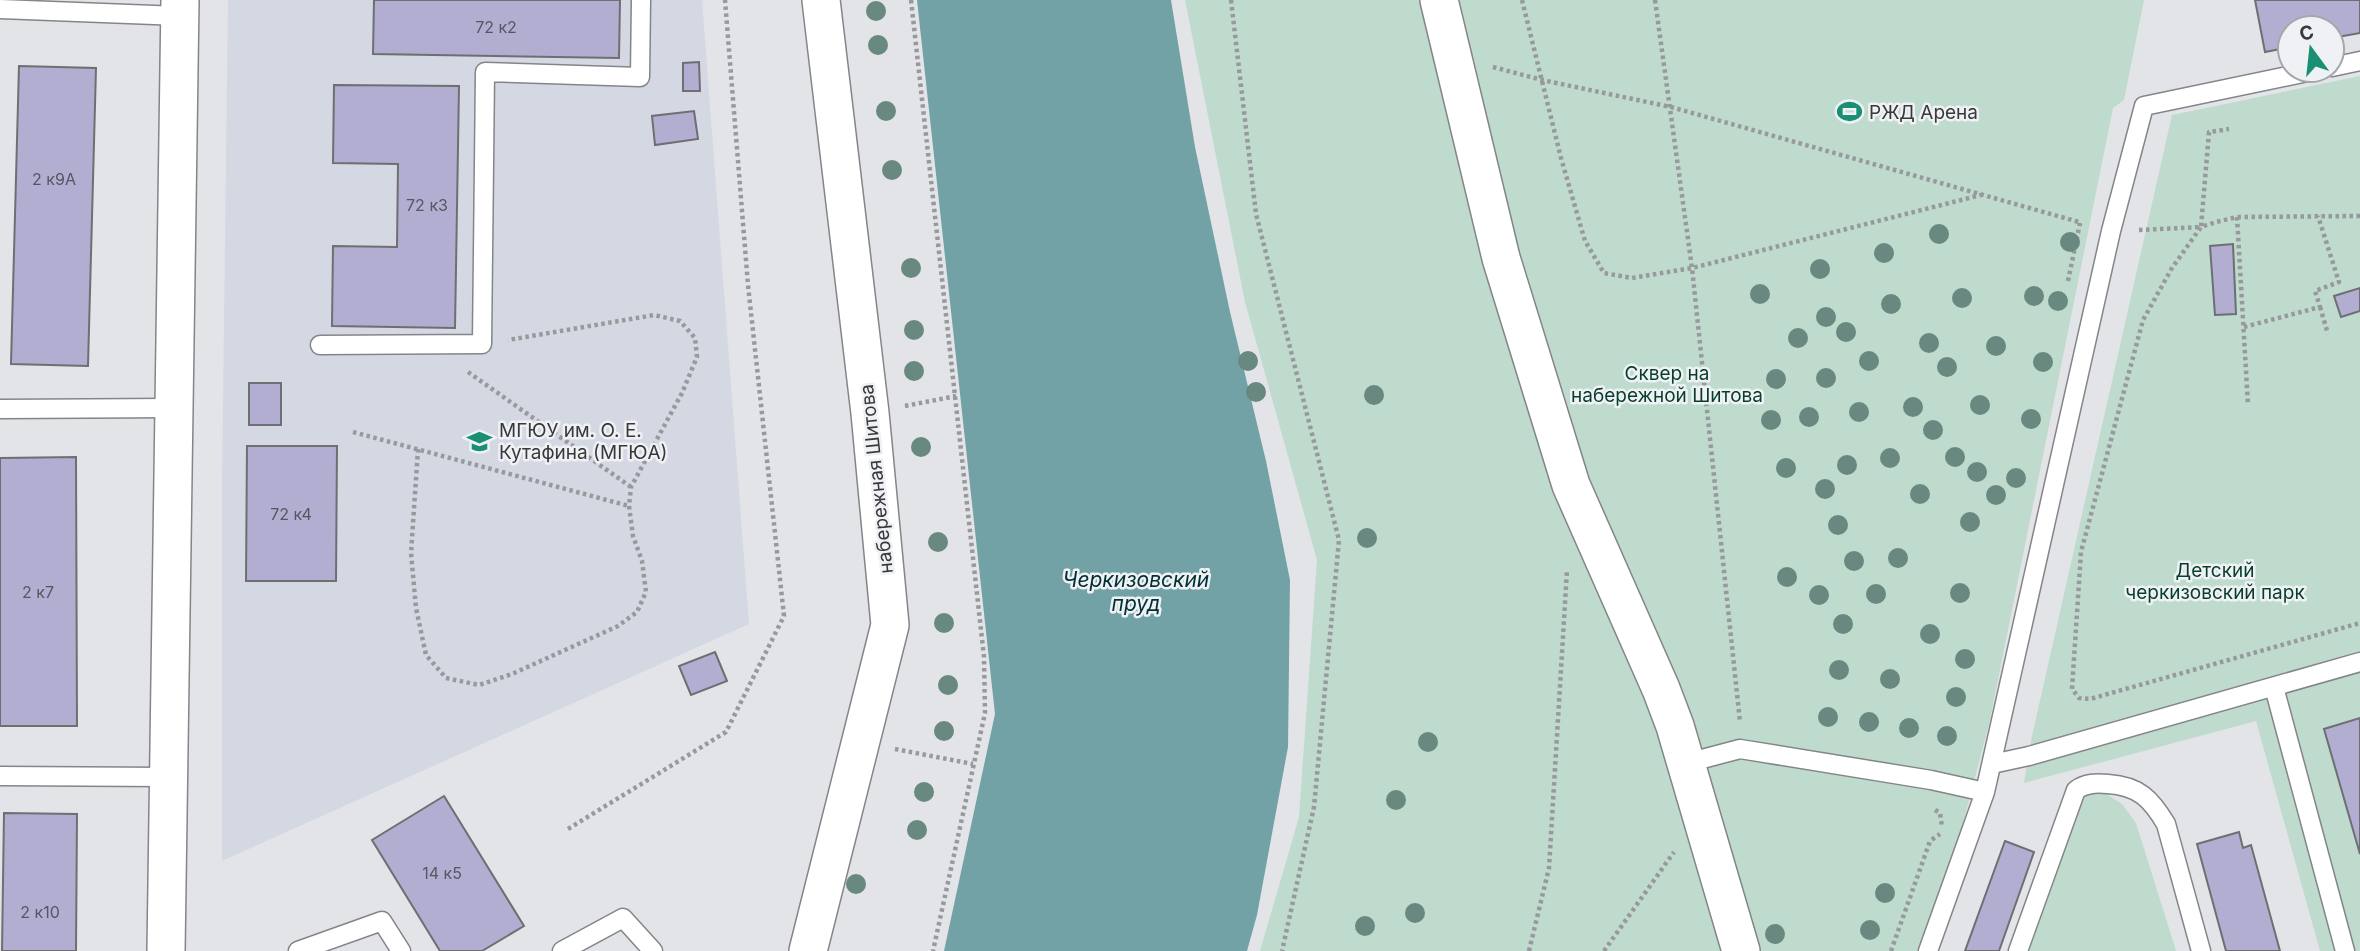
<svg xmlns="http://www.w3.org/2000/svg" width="2360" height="951" font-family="Inter,sans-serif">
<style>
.built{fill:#d4d8e3}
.green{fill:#bedbcd}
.water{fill:#72a2a5}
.building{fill:#b2aed2;stroke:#6f6e72;stroke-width:2}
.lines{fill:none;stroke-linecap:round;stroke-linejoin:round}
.lane-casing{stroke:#848589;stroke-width:21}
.street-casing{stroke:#848589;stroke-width:40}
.path{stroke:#97999c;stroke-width:4.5;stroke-dasharray:3.5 3.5;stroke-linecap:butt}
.lane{stroke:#fff;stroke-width:18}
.street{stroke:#fff;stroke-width:37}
.tree{fill:#698980}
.labels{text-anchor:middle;stroke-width:5;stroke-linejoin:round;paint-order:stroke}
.number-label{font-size:16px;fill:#565661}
.poi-label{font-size:19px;fill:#38393b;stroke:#eff1f5;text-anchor:start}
.park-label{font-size:19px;fill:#063e2b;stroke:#eff1f5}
.street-label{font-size:19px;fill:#38393b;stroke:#eff1f5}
.water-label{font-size:21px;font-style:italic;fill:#003033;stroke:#eff1f5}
</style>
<rect width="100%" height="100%" fill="#e2e4e8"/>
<path class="built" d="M228,0H702L749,624L222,861V485Z"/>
<path class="green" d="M1185,0H2144L2124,100L2113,108L1989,724L1957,846L1919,951H1260L1299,817L1317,560L1245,302Z
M2360,76V951H2320L2256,721L2024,783L2032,736L2172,115Z
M2085,789L2097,790L2108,795L2122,804L2136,823L2176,951H2026Z"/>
<path class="water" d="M917,0H1171L1195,147L1230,312L1266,461L1290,580L1288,747L1257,915L1247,951H944L995,714Z"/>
<path class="building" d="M374,0H620L619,58L373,54Z
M2255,0H2360V33L2332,38V28H2290V47L2265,52Z
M699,62L700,91H683V63Z
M19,66L96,68L88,366L11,364Z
M334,85L459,86L455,328L332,326L333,246L397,247L398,164L333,163Z
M694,111L698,139L655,145L652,116Z
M2233,244L2236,314L2215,315L2210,246Z
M2360,288V311L2341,317L2334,296Z
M249,383H281V425H249Z
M247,446H337L336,581H246Z
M76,457L77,726H0V458Z
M715,652L727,681L691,695L679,666Z
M2360,718V854L2324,729Z
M444,796L524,926L482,951H440L372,840Z
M4,813L77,814L76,951H2Z
M2239,832L2243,848L2251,845L2280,951H2226L2197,844Z
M2005,841L2034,852L1999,951H1965Z"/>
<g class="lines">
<defs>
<path id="lane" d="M0,9L180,16
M2332,67L2360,61
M320,345L482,344L485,72L640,77L641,0
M0,409L173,408
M2274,687L2345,951
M1687,763L1740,749L1931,780L1985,792
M1992,764L2029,756L2360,662
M0,776L167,777
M298,951L382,921L401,951
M562,951L623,918L653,951
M1928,951L1985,792L2111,231L2144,106L2317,70
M2018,951L2076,790C2086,783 2096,783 2108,784C2139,786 2151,799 2166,824L2201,951"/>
<path id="street" d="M1439,0L1501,258L1571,485L1661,689L1675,726L1741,951
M166,951L180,0
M808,951L890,625L870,413L821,0"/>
</defs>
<use href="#lane" class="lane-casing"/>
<use href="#street" class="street-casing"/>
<path class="path" d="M911,0L984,657L985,713L933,951
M1231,0L1256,214L1339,540L1314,807L1282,951
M1522,0L1561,158L1585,241L1604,273L1632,278L1692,268L1981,195
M1655,0L1692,268L1740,722
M1493,67L1542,80L1671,107L2079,222
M2360,216L2237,217L2216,222L2201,227L2172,268L2143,320L2081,552L2072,689L2079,698L2090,699L2360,623
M2237,217L2248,405
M2139,230L2201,227L2209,132L2229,129
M2068,281L2080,223
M2320,307L2328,334
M2244,327L2320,307L2315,291L2339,282L2318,216
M468,372L631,487
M905,406L956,396
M353,432L629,506
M418,449L411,553L416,608L426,655L446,678L479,685L512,674L618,626L637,612L646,592L642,561L633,536L629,506L631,487L682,393L697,357L695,338L680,321L654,315L508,340
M895,749L973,764
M1935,810L1940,813L1942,827
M568,829L726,732L784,616L748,285L725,0
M1529,951L1549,868L1567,570
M1604,951L1674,852
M1891,951L1930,841L1940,834"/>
<use href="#lane" class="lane"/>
<use href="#street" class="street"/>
</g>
<g class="tree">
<circle cx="876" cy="11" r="10"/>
<circle cx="878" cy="45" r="10"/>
<circle cx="886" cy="111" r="10"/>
<circle cx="892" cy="170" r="10"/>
<circle cx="1939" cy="234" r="10"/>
<circle cx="2070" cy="242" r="10"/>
<circle cx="1884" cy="253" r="10"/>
<circle cx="911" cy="268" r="10"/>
<circle cx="1820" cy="269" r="10"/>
<circle cx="1760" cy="294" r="10"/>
<circle cx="2034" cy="296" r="10"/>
<circle cx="1962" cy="298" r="10"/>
<circle cx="2058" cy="301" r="10"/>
<circle cx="1891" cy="304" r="10"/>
<circle cx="1826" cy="317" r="10"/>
<circle cx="914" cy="330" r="10"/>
<circle cx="1846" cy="332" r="10"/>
<circle cx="1798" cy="338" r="10"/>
<circle cx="1929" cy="343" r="10"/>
<circle cx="1996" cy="346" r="10"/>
<circle cx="1248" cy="361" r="10"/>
<circle cx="1869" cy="361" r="10"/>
<circle cx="2043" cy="362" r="10"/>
<circle cx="1947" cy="367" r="10"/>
<circle cx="914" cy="371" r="10"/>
<circle cx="1826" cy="378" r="10"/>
<circle cx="1776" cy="379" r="10"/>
<circle cx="1256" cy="392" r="10"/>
<circle cx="1374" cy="395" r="10"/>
<circle cx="1980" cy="405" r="10"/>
<circle cx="1913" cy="407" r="10"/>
<circle cx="1859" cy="412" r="10"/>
<circle cx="1809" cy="417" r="10"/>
<circle cx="2031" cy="419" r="10"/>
<circle cx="1771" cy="420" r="10"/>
<circle cx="1933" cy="430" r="10"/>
<circle cx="921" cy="447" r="10"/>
<circle cx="1955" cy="457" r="10"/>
<circle cx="1890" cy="458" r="10"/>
<circle cx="1847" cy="465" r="10"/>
<circle cx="1786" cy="468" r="10"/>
<circle cx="1977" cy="472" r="10"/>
<circle cx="2016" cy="478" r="10"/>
<circle cx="1825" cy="489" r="10"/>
<circle cx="1920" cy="494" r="10"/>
<circle cx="1996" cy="495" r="10"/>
<circle cx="1970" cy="522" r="10"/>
<circle cx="1838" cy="525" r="10"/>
<circle cx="1367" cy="538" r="10"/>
<circle cx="938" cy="542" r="10"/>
<circle cx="1898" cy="558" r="10"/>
<circle cx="1854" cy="561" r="10"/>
<circle cx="1787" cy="577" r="10"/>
<circle cx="1960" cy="593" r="10"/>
<circle cx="1876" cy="594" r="10"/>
<circle cx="1819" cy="595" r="10"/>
<circle cx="944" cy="623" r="10"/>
<circle cx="1843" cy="624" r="10"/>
<circle cx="1930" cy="634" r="10"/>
<circle cx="1965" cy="659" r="10"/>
<circle cx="1839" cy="670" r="10"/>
<circle cx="1890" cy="679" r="10"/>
<circle cx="948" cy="685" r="10"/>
<circle cx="1956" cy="697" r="10"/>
<circle cx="1828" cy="717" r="10"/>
<circle cx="1869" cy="722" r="10"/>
<circle cx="1909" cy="728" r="10"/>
<circle cx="944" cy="731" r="10"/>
<circle cx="1947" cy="736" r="10"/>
<circle cx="1428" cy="742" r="10"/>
<circle cx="924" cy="792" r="10"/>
<circle cx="1396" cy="800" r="10"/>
<circle cx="917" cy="830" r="10"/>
<circle cx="856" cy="884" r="10"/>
<circle cx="1885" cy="893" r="10"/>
<circle cx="1415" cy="913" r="10"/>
<circle cx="1365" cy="926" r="10"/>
<circle cx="1870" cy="930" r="10"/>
<circle cx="1775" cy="934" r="10"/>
</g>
<defs>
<symbol id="stadium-bare" viewBox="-9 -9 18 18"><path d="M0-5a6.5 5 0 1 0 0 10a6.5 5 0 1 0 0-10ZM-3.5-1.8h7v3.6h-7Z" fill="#199073" stroke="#eff1f5" stroke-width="2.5" paint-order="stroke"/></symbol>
<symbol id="university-bare" viewBox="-9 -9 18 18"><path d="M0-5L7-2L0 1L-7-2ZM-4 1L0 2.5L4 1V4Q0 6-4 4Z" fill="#199073" stroke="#eff1f5" stroke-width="2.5" paint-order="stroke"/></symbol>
</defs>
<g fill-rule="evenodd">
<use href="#stadium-bare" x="1832" y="94" width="35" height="35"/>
<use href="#university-bare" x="462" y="424" width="35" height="35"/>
</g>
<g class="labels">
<g class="number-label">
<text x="496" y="33">72 к2</text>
<text x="54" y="185">2 к9А</text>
<text x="427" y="211">72 к3</text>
<text x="291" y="520">72 к4</text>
<text x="38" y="598">2 к7</text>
<text x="442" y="879">14 к5</text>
<text x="40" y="918">2 к10</text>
</g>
<g class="poi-label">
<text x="1869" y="119">РЖД Арена</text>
<text x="499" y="437">МГЮУ им. О. Е.<tspan x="499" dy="22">Кутафина (МГЮА)</tspan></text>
</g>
<g class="park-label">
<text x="1667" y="380">Сквер на<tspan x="1667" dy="22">набережной Шитова</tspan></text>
<text x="2215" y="577">Детский<tspan x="2215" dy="22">черкизовский парк</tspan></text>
</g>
<g class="street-label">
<text transform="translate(876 479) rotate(-96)" y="7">набережная Шитова</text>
</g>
<g class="water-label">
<text x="1136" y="587">Черкизовский<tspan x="1136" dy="24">пруд</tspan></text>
</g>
</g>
<g transform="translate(2311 49) rotate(345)"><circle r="33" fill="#eff1f5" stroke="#a6a7ab" stroke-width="2"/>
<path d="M0-5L12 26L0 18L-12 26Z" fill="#199073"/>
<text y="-10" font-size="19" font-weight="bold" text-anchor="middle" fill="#38393b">С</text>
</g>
</svg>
